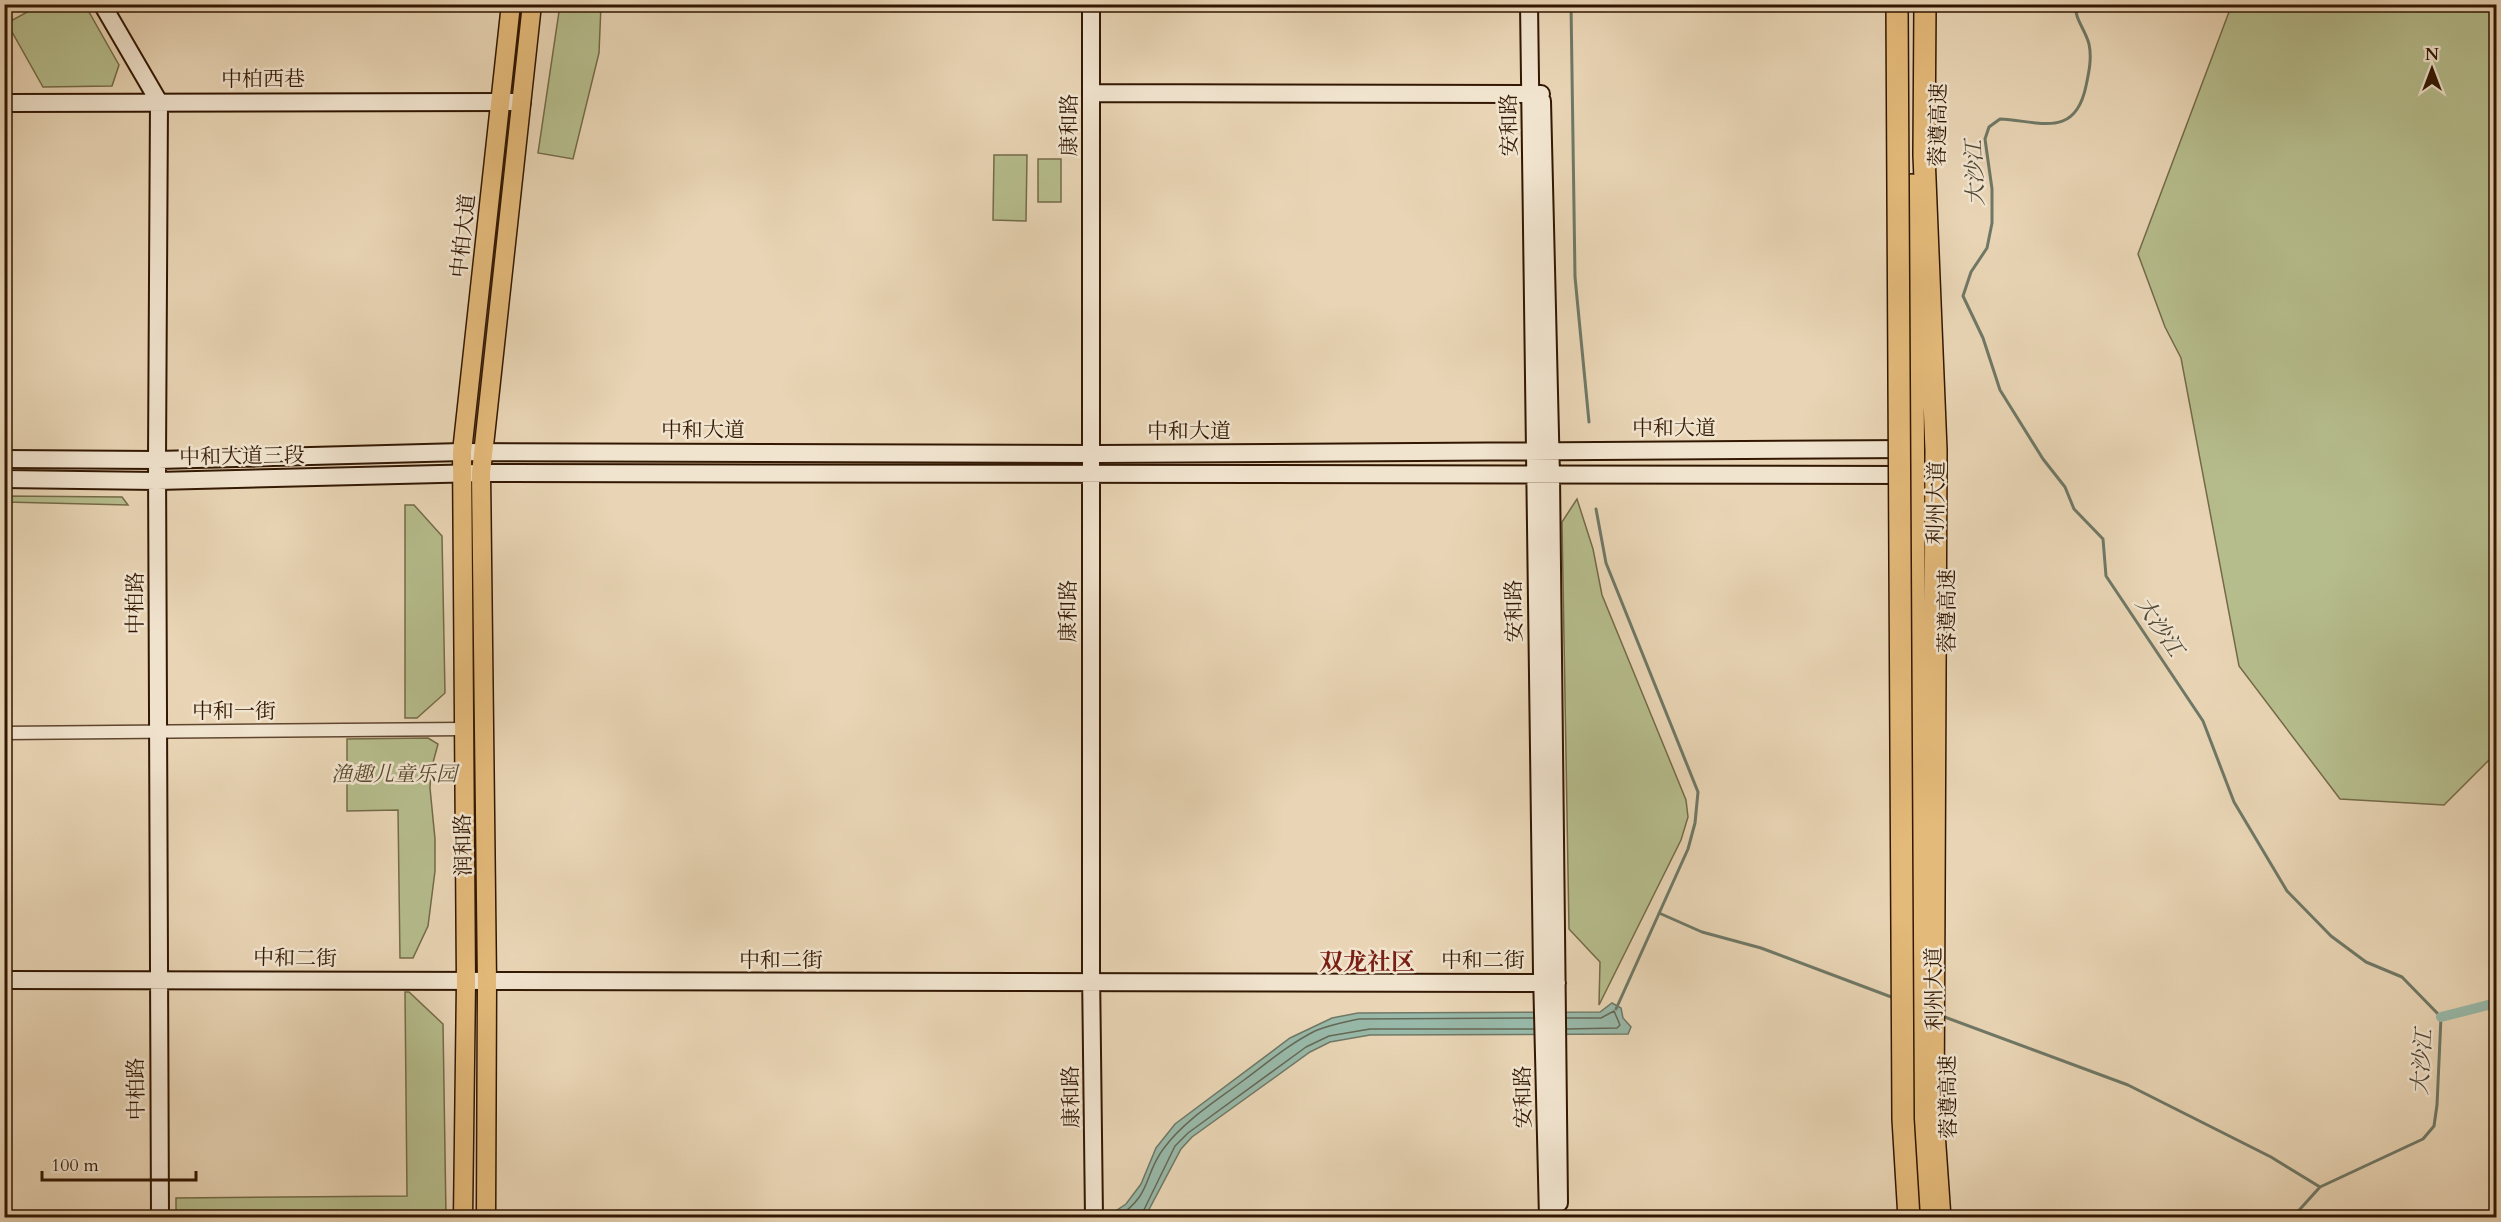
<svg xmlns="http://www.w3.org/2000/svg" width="2501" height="1222" font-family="Cardo,'Noto Serif SC',serif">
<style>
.green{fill:#b6bd8d;stroke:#746a48;stroke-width:1.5}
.water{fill:#98b9a9;stroke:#6f7866;stroke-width:1.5}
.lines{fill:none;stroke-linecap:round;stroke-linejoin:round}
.shore{stroke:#656856;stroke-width:1.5}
.stream{stroke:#6f7866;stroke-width:3}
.canal{stroke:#98b9a9;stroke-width:10}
.street-casing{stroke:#60462f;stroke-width:15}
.secondary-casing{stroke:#321702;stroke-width:20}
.primary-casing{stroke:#321702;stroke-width:21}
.highway-casing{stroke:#321702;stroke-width:24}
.street{stroke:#f1e4cf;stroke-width:12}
.secondary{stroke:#f1e4cf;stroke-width:16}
.primary{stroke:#e4ba7a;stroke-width:18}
.highway{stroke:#e4ba7a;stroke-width:21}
.highway-bridge-casing{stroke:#321702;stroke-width:24;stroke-linecap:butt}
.highway-bridge{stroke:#e4ba7a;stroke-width:21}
.labels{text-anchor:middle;stroke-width:5;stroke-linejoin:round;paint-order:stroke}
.street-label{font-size:21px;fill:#321702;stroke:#f1e4cf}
.park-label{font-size:21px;font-style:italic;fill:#5a492c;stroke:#f1e4cf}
.water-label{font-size:22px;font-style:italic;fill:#514834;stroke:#f1e4cf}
.quarter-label{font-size:24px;font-weight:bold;fill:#7a1f14;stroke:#f1e4cf}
</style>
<rect width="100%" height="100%" fill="#e9d5b5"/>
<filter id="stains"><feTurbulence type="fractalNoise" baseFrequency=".00333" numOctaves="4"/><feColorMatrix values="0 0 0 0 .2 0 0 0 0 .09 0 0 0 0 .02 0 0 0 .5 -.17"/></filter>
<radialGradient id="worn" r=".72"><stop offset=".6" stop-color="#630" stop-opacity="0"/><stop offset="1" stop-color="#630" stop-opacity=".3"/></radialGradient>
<path class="green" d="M2232,4L2496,5V753L2444,805L2340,799L2239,666L2181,358L2165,327L2138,254Z
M40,5H85L119,65L112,86L43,87L7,23Z
M560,5H601L599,53L573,159L538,153Z
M994,155H1027L1026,221L993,220Z
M1038,159H1061V202H1038Z
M5,496L122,497L128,505L5,502Z
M1577,499L1593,549L1602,595L1686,800L1688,817L1681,840L1599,1005L1600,962L1569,929L1562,522Z
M405,505H414L442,536L445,693L417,718H405Z
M428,738L438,744L431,770L430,788L435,839V871L428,926L413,958H400L398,810L347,811V739Z
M405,992H409L443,1024L446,1217H176V1198L407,1196Z"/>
<path class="water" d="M1612,1003L1621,1008L1623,1018L1631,1027L1628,1034L1370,1035L1330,1042L1310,1052L1192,1137L1181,1149L1145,1217L1105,1218L1126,1204L1141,1184L1156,1148L1175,1124L1290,1038L1332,1018L1358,1013L1600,1012Z"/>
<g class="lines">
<path class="shore" d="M1567,1018H1601L1614,1011L1620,1025L1617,1028L1567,1029
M1116,1218C1153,1195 1143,1175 1164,1148C1185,1120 1216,1101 1244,1080C1267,1063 1289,1044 1315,1031C1329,1025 1344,1022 1359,1019L1533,1018
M1140,1218L1175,1146L1188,1133L1306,1047L1329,1036L1370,1029H1534"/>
<path class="stream" d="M1571,4L1575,277L1589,422
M2075,4C2075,20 2085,29 2089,44C2092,58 2089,72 2086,86C2075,139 2040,121 2000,119L1989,127L1985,139L1992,189V223L1987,248L1971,272L1963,296L1983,338L2000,390L2043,459L2065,487L2074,509L2103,539L2106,576L2203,721L2234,802L2287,891L2331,936L2366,962L2402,977L2441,1017L2437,1105L2434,1126L2423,1139L2320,1187L2292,1218
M1596,509L1606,563L1698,792L1695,823L1688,849L1616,1009
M1659,913L1702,932L1761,948L1894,998
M1942,1016L2128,1085L2271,1157L2320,1187"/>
<path class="canal" d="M2441,1017L2496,1003"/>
<defs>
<path id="street" d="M4,733L463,729"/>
<path id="secondary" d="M102,4L159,102L157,460L160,1218
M1091,4V970L1094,1218
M1529,4L1542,973L1548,1218
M1092,93L1541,94
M1542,101L1551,476L1559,1203
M4,103L522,102
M4,459L157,460L462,452L1097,454L1911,449
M4,479L157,481L481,473L1911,475
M4,980L1557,983"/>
<path id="primary" d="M463,1218L466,982L462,452L511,4
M486,1218L487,982L481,473L532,4"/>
<path id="highway" d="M1925,4L1924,155L1936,450L1933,1118L1940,1218
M1912,185C1914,365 1915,545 1915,725C1914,889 1911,1054 1925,1218"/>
</defs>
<use href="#street" class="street-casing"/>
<use href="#secondary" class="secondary-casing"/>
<use href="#primary" class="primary-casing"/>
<use href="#highway" class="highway-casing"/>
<use href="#street" class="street"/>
<use href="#secondary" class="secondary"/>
<use href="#primary" class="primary"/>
<use href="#highway" class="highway"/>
<defs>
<path id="highway-bridge" d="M1897,4L1903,1119L1909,1218"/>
</defs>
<use href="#highway-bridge" class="highway-bridge-casing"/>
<use href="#highway-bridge" class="highway-bridge"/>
</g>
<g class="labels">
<g class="street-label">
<text x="263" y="86">中柏西巷</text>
<text transform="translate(1069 125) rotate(-90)" y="7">康和路</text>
<text transform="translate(1509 125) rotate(-91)" y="7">安和路</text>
<text transform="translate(1938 125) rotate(-89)" y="7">蓉遵高速</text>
<text transform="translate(463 236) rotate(-84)" y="7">中柏大道</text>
<text x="1674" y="435">中和大道</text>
<text x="703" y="437">中和大道</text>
<text x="1189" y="438">中和大道</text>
<text transform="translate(242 456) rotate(-1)" y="7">中和大道三段</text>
<text transform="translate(1936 503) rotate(-89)" y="7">利州大道</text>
<text transform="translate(135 603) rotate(-90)" y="7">中柏路</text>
<text transform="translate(1068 611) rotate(-90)" y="7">康和路</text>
<text transform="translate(1514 611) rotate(-91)" y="7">安和路</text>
<text transform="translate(1947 611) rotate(-90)" y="7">蓉遵高速</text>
<text x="234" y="718">中和一街</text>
<text transform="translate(463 845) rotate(-91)" y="7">润和路</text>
<text transform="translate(295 958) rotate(1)" y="7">中和二街</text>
<text x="781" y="967">中和二街</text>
<text x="1483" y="967">中和二街</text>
<text transform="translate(1934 989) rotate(-91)" y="7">利州大道</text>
<text transform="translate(136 1089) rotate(-91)" y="7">中柏路</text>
<text transform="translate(1071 1097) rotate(-91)" y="7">康和路</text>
<text transform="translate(1523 1097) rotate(-91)" y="7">安和路</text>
<text transform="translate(1948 1097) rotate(-91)" y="7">蓉遵高速</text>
</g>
<g class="park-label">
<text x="394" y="781">渔趣儿童乐园</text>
</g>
<g class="water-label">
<text transform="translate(1974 173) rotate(-92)" y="8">大沙江</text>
<text transform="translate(2160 626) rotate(56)" y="8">大沙江</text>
<text transform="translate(2421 1062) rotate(-86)" y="8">大沙江</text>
</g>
<g class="quarter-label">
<text x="1367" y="970">双龙社区</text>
</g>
</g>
<rect width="2501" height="1222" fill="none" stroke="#e9d5b5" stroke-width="24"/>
<rect x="6" y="6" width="2489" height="1210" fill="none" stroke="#321702" stroke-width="3"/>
<rect x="12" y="12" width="2477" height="1198" fill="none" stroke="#321702" stroke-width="1.5"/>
<g transform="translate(2432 69)" stroke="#f1e4cf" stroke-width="4.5" paint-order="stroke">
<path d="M0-4.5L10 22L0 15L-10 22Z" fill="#321702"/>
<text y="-9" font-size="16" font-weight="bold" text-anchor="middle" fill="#321702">N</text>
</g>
<path d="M42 1171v9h154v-9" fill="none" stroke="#321702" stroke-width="3"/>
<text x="51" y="1171" font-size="18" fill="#321702" stroke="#f1e4cf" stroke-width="4.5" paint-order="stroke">100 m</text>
<rect width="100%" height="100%" filter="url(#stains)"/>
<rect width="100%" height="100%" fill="url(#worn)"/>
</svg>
